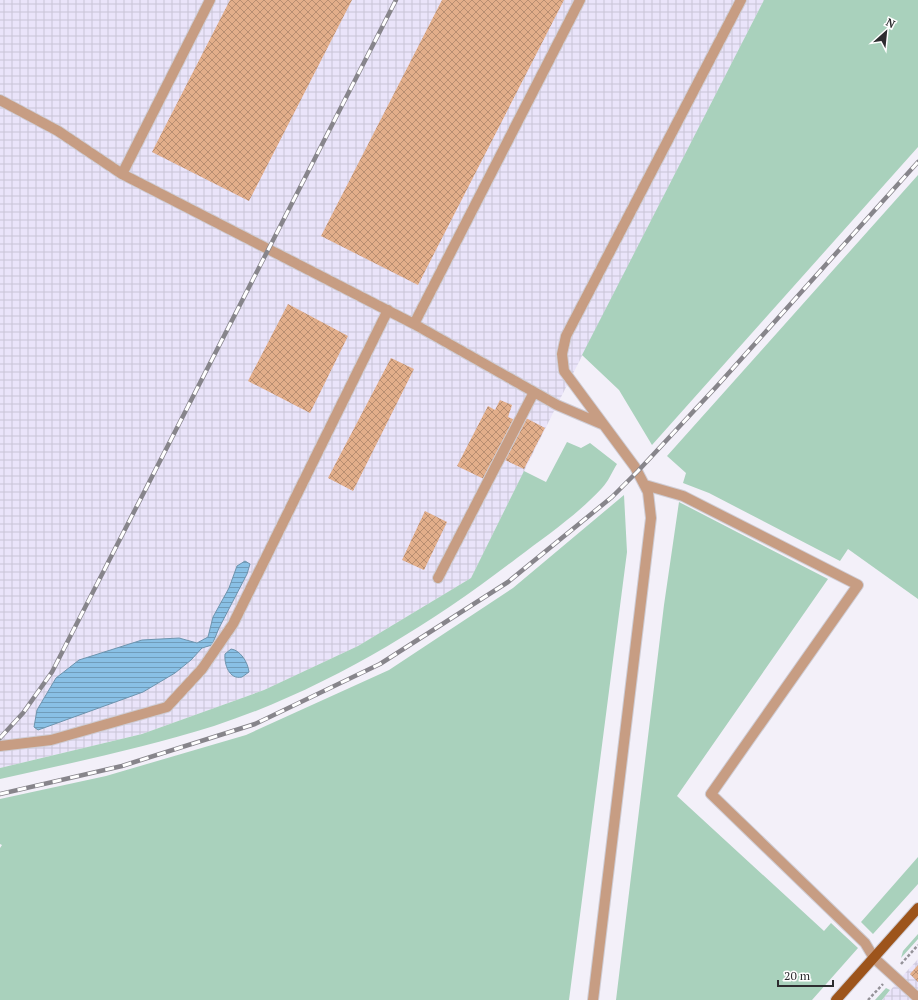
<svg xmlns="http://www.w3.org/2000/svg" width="918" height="1000" font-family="'PT Serif',serif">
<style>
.industrial{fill:url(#industrial-grid)}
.grass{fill:#a9d1bc}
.water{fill:url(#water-rules);stroke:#6d94ae}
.building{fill:url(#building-cross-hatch)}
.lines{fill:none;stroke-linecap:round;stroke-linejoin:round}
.minor-casing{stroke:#cfcdd5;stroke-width:12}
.major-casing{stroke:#cfcdd5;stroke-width:12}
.path{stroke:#949298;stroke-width:2.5;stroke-dasharray:3 2;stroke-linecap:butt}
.minor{stroke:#c79d83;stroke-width:10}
.major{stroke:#9d541b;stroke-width:10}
.rail-casing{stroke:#87858b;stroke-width:4.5}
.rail{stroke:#fff;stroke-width:3;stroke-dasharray:9;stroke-linecap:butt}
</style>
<defs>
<pattern id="industrial-grid" width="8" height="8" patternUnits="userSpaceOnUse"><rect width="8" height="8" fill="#eae4fa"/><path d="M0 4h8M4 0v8" fill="none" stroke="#c9c4d7"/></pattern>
<pattern id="water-rules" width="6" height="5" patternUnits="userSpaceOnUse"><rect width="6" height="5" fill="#89c0e5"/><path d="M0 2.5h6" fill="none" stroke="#709cba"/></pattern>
<pattern id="building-cross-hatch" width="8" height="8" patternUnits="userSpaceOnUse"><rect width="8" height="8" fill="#e2ae8a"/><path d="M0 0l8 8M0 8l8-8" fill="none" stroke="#b88e71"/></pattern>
</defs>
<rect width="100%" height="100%" fill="#f3f0f9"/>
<path class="industrial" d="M0,0H764L557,405L471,578L358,646L264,690L142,734L0,768Z
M918,959V1000H882L907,971Z"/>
<path class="grass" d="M764,0H918V147L652,445L619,390L582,355Z
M918,175V599L848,549L840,561L709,493L683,483L686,473L667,456Z
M567,442L581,448L590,443L617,464C612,472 608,482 602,488C577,515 546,536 517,558C426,628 324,690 214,726C143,748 72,763 0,779V768L142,734L264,690L358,646L471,578L524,471L546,482Z
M624,495L627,552L569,1000H0V848L2,845L0,844V799L106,776L246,735L389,670L513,588Z
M679,502L828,579L677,796L824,931L831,923L858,948L812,1000H616L664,605Z
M918,857V884L873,934L861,922Z
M918,934V939L901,958L903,951Z
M886,988L890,990L882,1000H875Z"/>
<path class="water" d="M245,561L250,564L247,574L219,628L212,645L202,648L191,660L175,673L143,692L38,730L34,727L37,710L56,678L79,660L142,640L179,638L197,643L208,637L213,617L229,588L237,566Z
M231,649C240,650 248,662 249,672L242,677C229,680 224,664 225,654Z"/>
<path class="building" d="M230,0H352L249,201L152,152Z
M442,0H564L418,285L321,236Z
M288,304L348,336L310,413L248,381Z
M391,358L414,369L353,491L328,478Z
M500,400L512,405L508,417L515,420L484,479L457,466L488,406L495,410Z
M524,417L545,428L524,469L503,459Z
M425,511L447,522L424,570L402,560Z
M918,965V982L910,974Z"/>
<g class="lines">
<defs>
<path id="minor" d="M210,0L122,174L414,324
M580,0L414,324L557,405L604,425
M0,100L58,131L122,174
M645,485L683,496L858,585L711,794L865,943L874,958L918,998
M438,578L534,392
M0,746L51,740L167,707L202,669L233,624L388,310
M593,1000L651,518L648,492L635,467L564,371L562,354L566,336L741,0"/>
<path id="major" d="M836,1000L918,908"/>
</defs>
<use href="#minor" class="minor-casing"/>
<use href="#major" class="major-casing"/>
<path class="path" d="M901,964L918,945
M868,1000L883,984"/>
<use href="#minor" class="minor"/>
<use href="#major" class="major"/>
<defs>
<path id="rail" d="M0,738L23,713L52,672L396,0
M0,794L122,766L255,724L380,664L508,582L612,497L638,471L717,386L918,162"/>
</defs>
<use href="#rail" class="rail-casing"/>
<use href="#rail" class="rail"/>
</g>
<g transform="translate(886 32) rotate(27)" stroke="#ffffff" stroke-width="3" paint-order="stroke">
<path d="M0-3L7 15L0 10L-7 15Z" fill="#2d2c2f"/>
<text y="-6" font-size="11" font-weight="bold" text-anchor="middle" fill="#2d2c2f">N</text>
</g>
<path d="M778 980v6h55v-6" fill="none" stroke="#2d2c2f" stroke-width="2"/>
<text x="784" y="980" font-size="12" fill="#2d2c2f" stroke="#ffffff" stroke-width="3" paint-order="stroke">20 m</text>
</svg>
